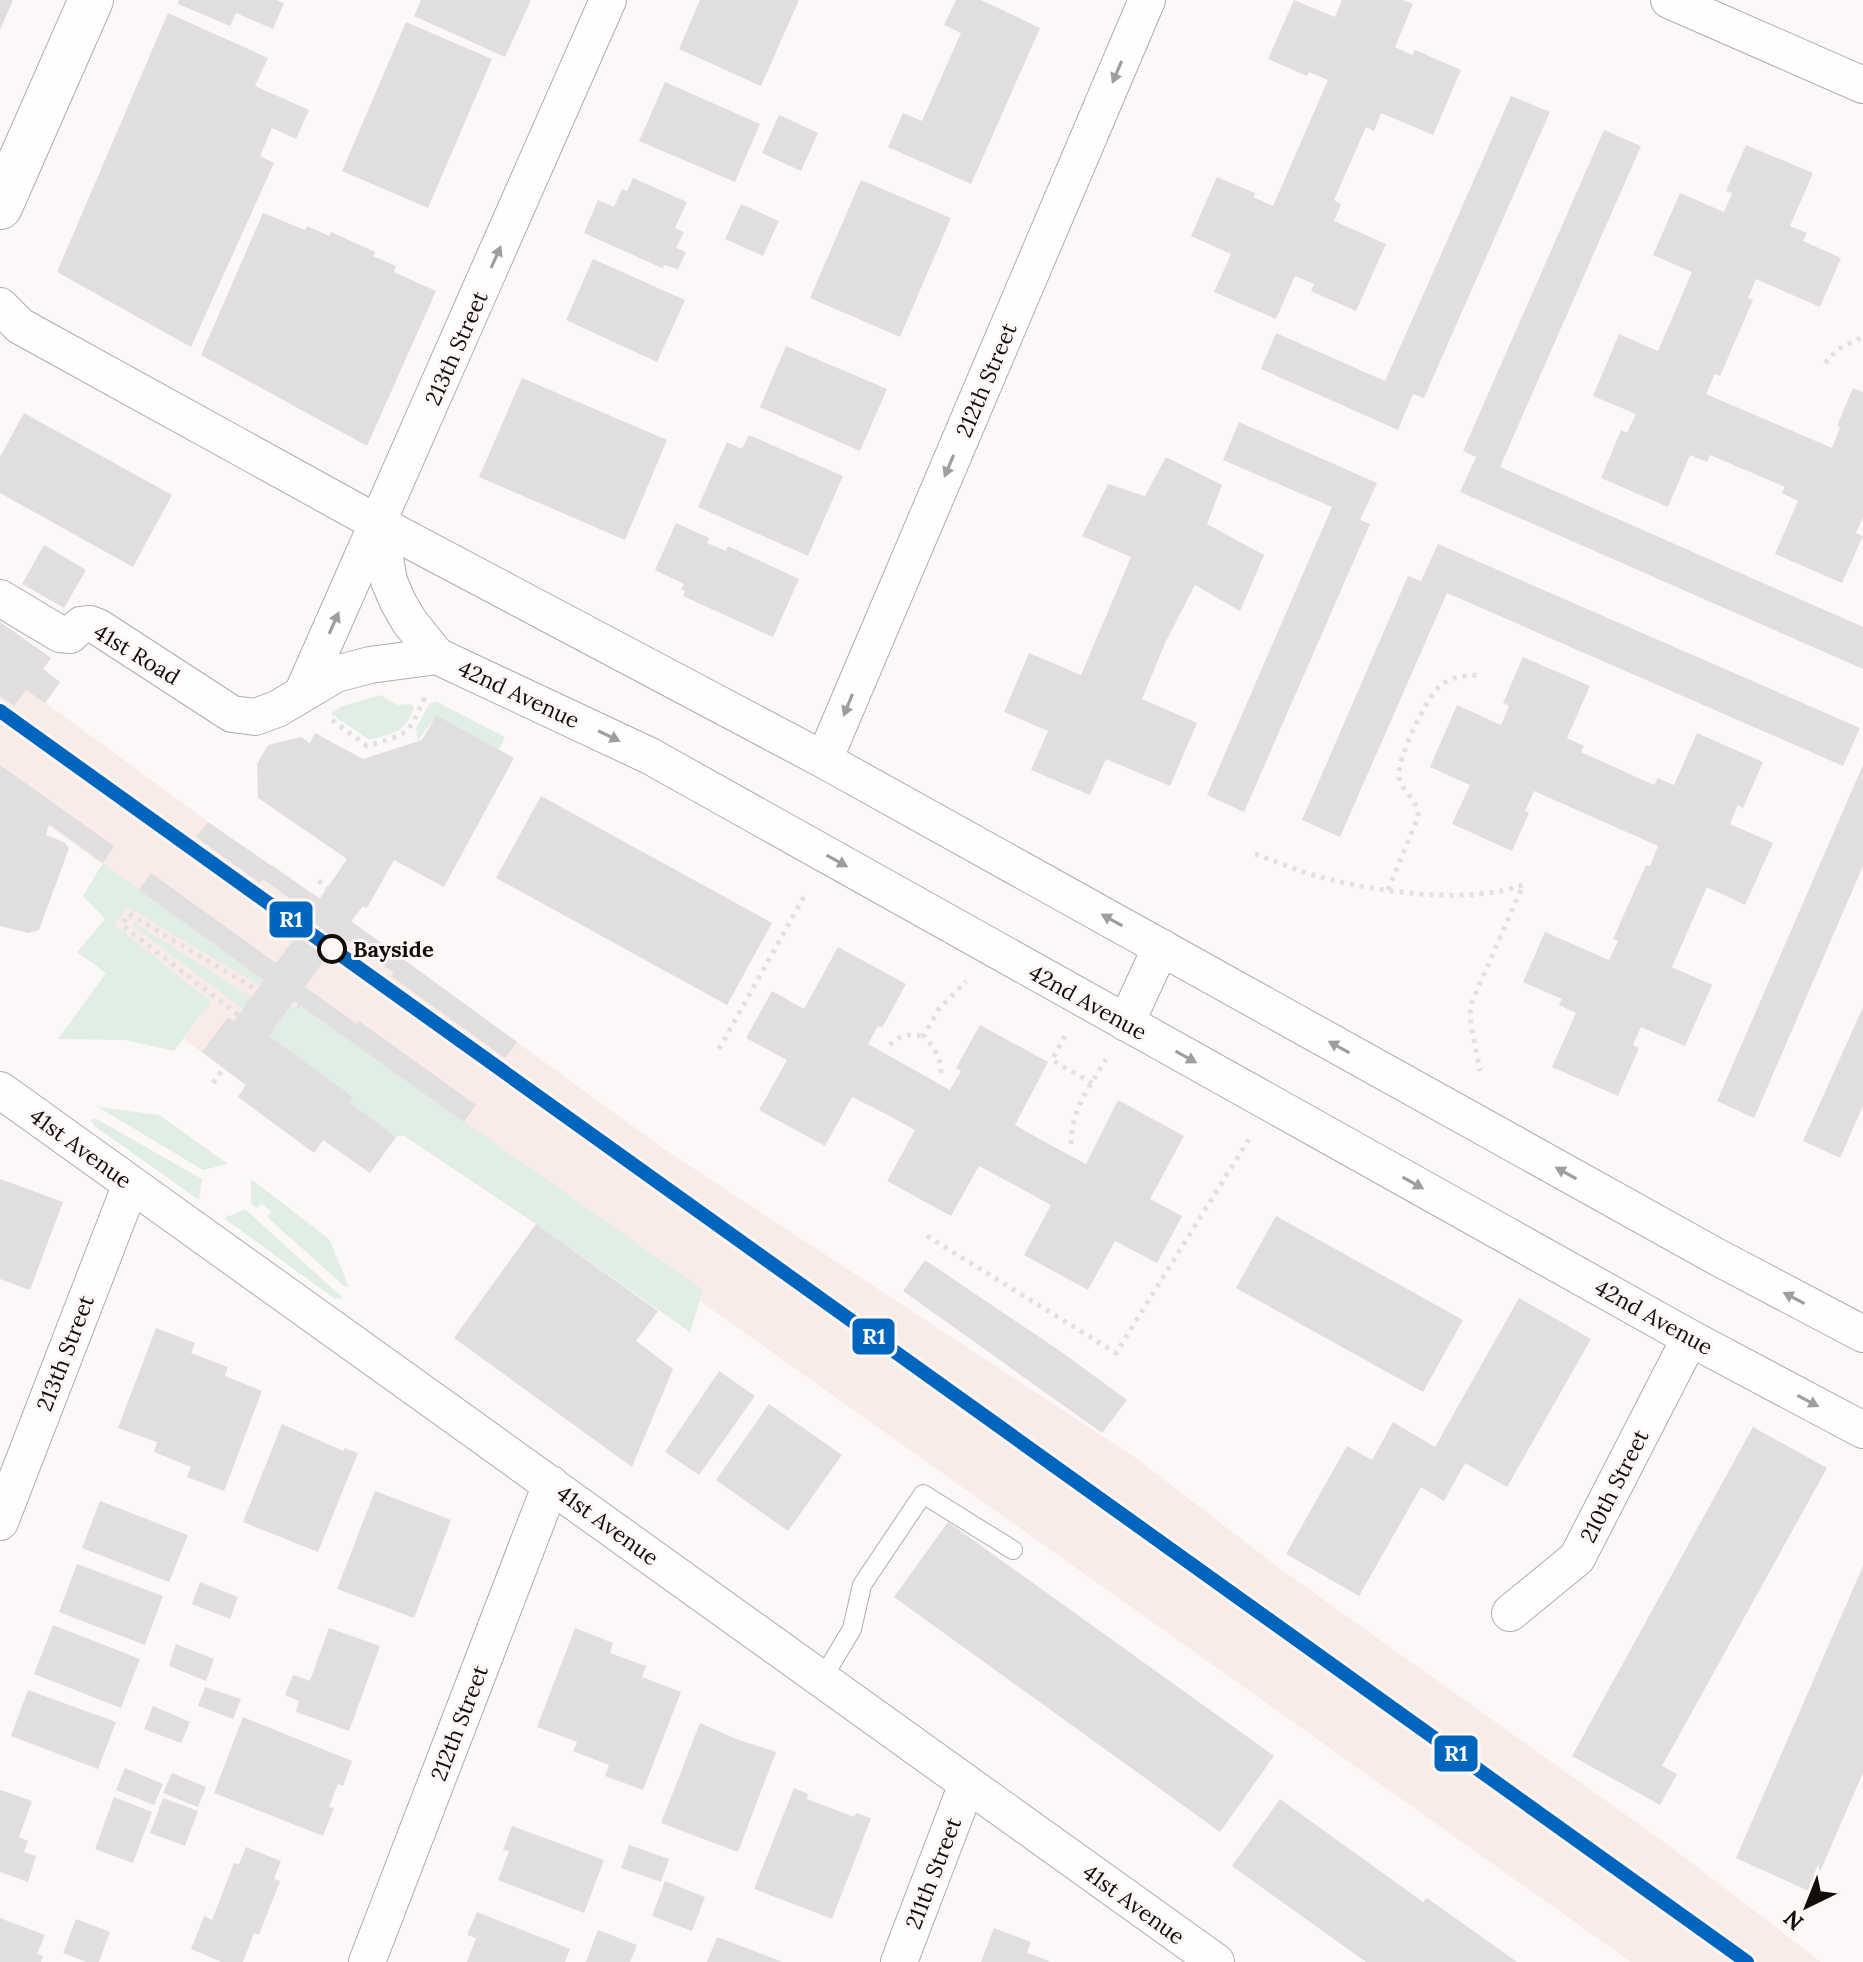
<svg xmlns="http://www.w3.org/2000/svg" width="1863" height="1962" font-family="Lora,serif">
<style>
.built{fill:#f9ece8}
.green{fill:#e0eee5}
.building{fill:#e1dee0}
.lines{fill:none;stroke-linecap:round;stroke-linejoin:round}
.service-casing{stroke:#b0acaa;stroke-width:20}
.minor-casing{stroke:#b0acaa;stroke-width:38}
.tertiary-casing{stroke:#b0acaa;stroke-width:46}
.path{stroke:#e2e1e1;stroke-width:5;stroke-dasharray:4 6;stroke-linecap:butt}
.service{stroke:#fffefe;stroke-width:18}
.minor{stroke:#fffefe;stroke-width:36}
.tertiary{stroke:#fffefe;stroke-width:44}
.rail-1-casing{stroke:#fef7f5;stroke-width:20}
.rail-1{stroke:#0065bd;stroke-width:14}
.oneway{fill:#a09e9d}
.stop-dot{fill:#fef7f5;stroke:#120d0b;stroke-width:4}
.labels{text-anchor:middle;stroke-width:6;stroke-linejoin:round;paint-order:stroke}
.street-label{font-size:22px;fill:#120d0b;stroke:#fef7f5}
.stop-label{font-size:22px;font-weight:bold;fill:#120d0b;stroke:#fef7f5;text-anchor:start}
.line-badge{stroke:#fef7f5;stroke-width:3}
.badge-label{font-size:22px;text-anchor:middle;font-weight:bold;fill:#fff}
</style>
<rect width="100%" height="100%" fill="#fcf8f7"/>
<path class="built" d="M0,622L51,658L43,669L60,682L46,703L270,867L273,865L319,898L330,883L362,907L352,922L664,1149L1136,1458L1279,1568L1671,1847L1821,1962H1631L700,1301L690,1332L536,1224L403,1135L396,1137L370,1173L324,1140L314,1153L238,1097L246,1085L184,1039L211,1002L114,925L138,890L0,791Z"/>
<path class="green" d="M380,695L398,705L411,704L414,708C405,733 393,733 370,740L331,714L340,707Z
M437,702L505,737L499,750L436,715L418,741L416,728L430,703Z
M103,863L264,980L260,986L127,907L115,925L211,1002L174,1051L126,1040L58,1039L106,973L77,952L105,919L83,896Z
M135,923L252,997L243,1009L132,925Z
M290,1007L305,1009L703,1290L690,1332L536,1224L403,1135L396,1137L349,1102L352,1097L269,1036Z
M98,1107L159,1115L228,1164L203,1170Z
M95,1118L202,1179L199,1200L93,1125L91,1120Z
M251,1179L329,1239L349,1287L344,1286L267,1217L271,1212L262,1204L257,1208L251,1203Z
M245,1209L343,1298L335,1299L225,1219L227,1215L231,1216Z"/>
<path class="building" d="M0,0H13L0,30Z
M179,0H276L284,3L273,29L236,13L230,26L178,4Z
M421,0H531L505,57L414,16Z
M700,0H799L761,86L679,49Z
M956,0H981L1040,28L971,184L888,147L903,113L922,121L961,33L944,25Z
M1294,0L1335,17L1342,0H1403L1413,4L1395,47L1412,55L1415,50L1461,70L1433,135L1381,113L1374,131L1366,127L1334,200L1341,204L1334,221L1386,244L1356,311L1311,291L1314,284L1295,276L1276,319L1214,292L1231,254L1191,236L1217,177L1255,193L1253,197L1273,206L1328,80L1309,72L1307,76L1268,59Z
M168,13L268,58L255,86L309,110L296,139L272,128L260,156L274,163L191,347L57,272Z
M406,22L492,59L428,208L342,171Z
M665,82L760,124L735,182L639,141Z
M1511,96L1550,112L1424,398L1413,394L1398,430L1261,369L1276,333L1385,381Z
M779,115L818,133L801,171L762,153Z
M1604,130L1641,146L1500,467L1863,627V669L1460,492L1476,457L1463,451Z
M1746,145L1813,173L1790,226L1807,233L1803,241L1841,258L1820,307L1756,279L1748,298L1753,300L1720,376L1715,374L1706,394L1832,448L1840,428L1837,426L1853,388L1863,392V518L1856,533L1863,536L1842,583L1775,554L1798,501L1782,493L1785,487L1710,455L1707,462L1690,455L1668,507L1601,478L1621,430L1627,433L1636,414L1593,396L1619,334L1658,351L1692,272L1653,255L1680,193L1724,212L1732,193L1726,191Z
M633,178L687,202L675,228L684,232L676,248L686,252L678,269L664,265L662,268L584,233L598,200L614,207L622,189L627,191Z
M861,180L951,218L900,337L810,298Z
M741,204L779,221L763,256L725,239Z
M263,213L305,230L307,226L329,236L331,232L375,252L373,256L396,266L394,272L436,291L367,446L201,355Z
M593,259L685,300L657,362L566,320Z
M786,346L887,389L860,451L760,407Z
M522,378L667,440L625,540L479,477Z
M24,413L172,495L133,567L0,493V457Z
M1239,422L1377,483L1360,520L1370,524L1244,812L1207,795L1332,507L1223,460Z
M749,435L843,476L808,556L698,507L727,442L742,449Z
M1166,457L1222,485L1207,524L1264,555L1240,611L1195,585L1166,641L1142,699L1197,723L1170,786L1106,759L1090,795L1031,770L1048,731L1004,712L1029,653L1081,675L1131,557L1082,536L1108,484L1145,496Z
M676,523L709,538L707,543L726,551L728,546L799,579L773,637L683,596L685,591L681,590L684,584L655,570Z
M1438,544L1860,728L1843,766L1447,593L1340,837L1302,820L1408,576L1421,581Z
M44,545L86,570L64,608L22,584Z
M0,622L51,658L43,669L60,682L45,703L26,690L14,706L0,696Z
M1523,657L1590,686L1567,738L1584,746L1581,752L1654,785L1658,778L1674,785L1697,733L1763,762L1743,808L1738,805L1730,824L1773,843L1745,905L1707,887L1672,967L1712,985L1685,1046L1641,1027L1633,1045L1639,1048L1618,1096L1552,1067L1576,1013L1559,1005L1562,999L1523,982L1545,932L1609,960L1618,941L1613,939L1646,865L1650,866L1658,846L1534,791L1525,811L1529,813L1512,851L1452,824L1470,785L1430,767L1457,705L1501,725L1509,706L1503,703Z
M436,715L514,758L444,887L394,860L367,908L362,907L351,921L517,1042L505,1058L391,976L394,973L341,936L305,987L357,1024L359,1021L476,1105L464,1122L294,1001L269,1036L353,1097L349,1102L396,1137L370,1173L323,1140L314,1153L238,1097L246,1085L202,1052L228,1017L234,1021L264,980L139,890L151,873L276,963L312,915L263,879L260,883L196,837L208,822L320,899L347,859L258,798L257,764L268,745L301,737L310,743L315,733L363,759L422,740Z
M0,765L114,846L103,863L49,824L46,835L64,842L69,848L39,930L29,933L0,926Z
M1863,765V866L1754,1118L1717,1101Z
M541,796L772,923L727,1005L496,878Z
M838,947L906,984L882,1028L878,1026L868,1044L950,1090L961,1071L956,1068L980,1025L1048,1062L1015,1125L1043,1141L1086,1164L1118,1100L1184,1136L1150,1199L1182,1216L1157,1263L1115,1241L1088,1290L1024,1255L1051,1205L1018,1187L979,1166L951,1216L887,1181L915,1130L882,1112L852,1097L825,1146L759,1110L787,1060L746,1038L772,991L804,1009Z
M1863,1007V1106L1840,1158L1803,1141Z
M0,1179L63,1202L30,1290L0,1279Z
M1276,1216L1463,1320L1423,1392L1236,1288Z
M536,1224L658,1311L636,1341L673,1369L632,1467L454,1338Z
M925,1260L1060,1351L1127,1400L1102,1433L903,1291Z
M1519,1298L1591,1339L1507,1487L1465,1463L1444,1501L1421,1487L1359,1596L1286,1554L1347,1446L1372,1460L1393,1422L1435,1447Z
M156,1328L195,1343L191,1353L228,1367L225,1376L262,1391L224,1491L187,1477L191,1467L154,1452L157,1442L118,1428Z
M719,1371L755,1396L699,1475L665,1452Z
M769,1404L842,1455L788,1531L716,1480Z
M282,1424L343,1451L345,1448L358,1453L318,1552L243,1522Z
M1753,1427L1827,1468L1662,1766L1677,1774L1660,1805L1572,1756Z
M375,1491L451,1520L414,1618L337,1589Z
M100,1501L188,1535L169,1582L82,1548Z
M948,1522L1274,1756L1220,1832L894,1597Z
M77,1564L163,1596L145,1645L59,1612Z
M1863,1566V1773L1811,1892L1736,1858Z
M200,1582L238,1597L230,1619L192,1604Z
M53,1625L140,1659L121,1708L34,1674Z
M329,1628L380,1646L349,1731L296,1712L299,1701L285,1695L293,1675L310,1681Z
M575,1628L613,1643L610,1653L646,1666L642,1677L681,1692L643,1790L605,1776L609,1765L573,1751L577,1742L537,1727Z
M176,1644L214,1659L206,1681L169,1666Z
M205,1687L241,1699L233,1719L198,1706Z
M28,1690L116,1722L98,1769L11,1736Z
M153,1706L190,1722L181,1743L144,1729Z
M243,1717L352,1761L343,1786L338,1784L333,1796L329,1807L334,1808L323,1836L214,1793Z
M700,1723L736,1739L776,1752L738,1852L661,1823Z
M125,1768L163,1784L154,1805L116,1790Z
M172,1773L206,1787L198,1807L163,1793Z
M794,1788L808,1794L807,1799L854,1817L856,1813L871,1818L832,1919L754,1889Z
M0,1790L32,1801L19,1837L28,1841L24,1852L36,1856L28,1882L0,1872Z
M114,1797L152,1812L133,1863L95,1849Z
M163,1798L198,1811L185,1846L150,1833Z
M1280,1799L1423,1902L1427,1898L1517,1962H1366L1232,1866Z
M512,1826L604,1860L584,1913L498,1880L509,1851L503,1850Z
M629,1845L669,1859L661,1882L621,1868Z
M246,1847L281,1861L274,1879L280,1881L259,1935L254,1933L243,1962H222L191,1949L204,1916L212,1920L234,1863L239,1864Z
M665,1881L705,1897L692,1931L652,1916Z
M477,1912L570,1949L565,1962H467L476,1938L467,1935Z
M0,1918L45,1935L37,1954L43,1956L41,1962H0Z
M76,1919L110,1932L99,1962H87L63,1953Z
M994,1928L1031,1942L1027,1953L1052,1962H981Z
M598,1930L637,1945L630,1962H586Z
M717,1937L783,1962H707Z"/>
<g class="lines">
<defs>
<path id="service" d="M822,1679L852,1629L862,1585L923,1494L1013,1550"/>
<path id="minor" d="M1669,0L1863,85
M0,306L20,326L379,524L824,760L1719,1258L1863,1334
M379,524L389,581L398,602L409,621L437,656L650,756L1690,1338L1863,1430
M0,598L60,634L70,635L81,625L90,624L98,627L232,714L255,717L277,709L336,674L370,665L437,656
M302,694L608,0
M824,760L1147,0
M1126,1023L1161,947
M0,1090L1216,1962
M0,1522L131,1184
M1510,1613L1577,1558L1690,1338
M367,1962L551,1484
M899,1962L967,1784"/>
<path id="tertiary" d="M0,207L91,0"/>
</defs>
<use href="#service" class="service-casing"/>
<use href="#minor" class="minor-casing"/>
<use href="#tertiary" class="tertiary-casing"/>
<path class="path" d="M1825,363L1838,349L1863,337
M332,720L367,746C409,733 407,737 425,697
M1255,854C1280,863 1305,874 1332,880C1387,893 1470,904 1523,885L1470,1006L1471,1025L1480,1071
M267,873L399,967
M1388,890L1418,817C1419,801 1402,792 1399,777C1396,761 1427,696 1440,686C1452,676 1467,675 1482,675
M286,982L352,1031
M297,1005L303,1008
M254,1027L122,925L129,914L259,991
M1065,1036L1052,1060L1092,1083
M890,1045C900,1034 910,1034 924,1036
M719,1049L806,893
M941,1073C942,1058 933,1047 924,1036L938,1010L966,981
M213,1083L342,902L318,880
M1071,1144C1071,1110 1089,1088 1106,1059
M927,1236L1116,1353L1249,1139"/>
<use href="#service" class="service"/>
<use href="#minor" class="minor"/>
<use href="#tertiary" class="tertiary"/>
<defs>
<path id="rail-1" d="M0,711L1747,1962"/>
</defs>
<use href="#rail-1" class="rail-1-casing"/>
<use href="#rail-1" class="rail-1"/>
</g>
<defs><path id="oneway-solid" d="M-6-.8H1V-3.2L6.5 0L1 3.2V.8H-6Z" transform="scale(2)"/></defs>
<g class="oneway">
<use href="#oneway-solid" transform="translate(1117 72) rotate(113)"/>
<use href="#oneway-solid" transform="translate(496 257) rotate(-66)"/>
<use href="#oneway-solid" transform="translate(949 466) rotate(113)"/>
<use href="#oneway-solid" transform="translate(334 623) rotate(-66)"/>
<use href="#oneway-solid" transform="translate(848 705) rotate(112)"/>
<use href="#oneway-solid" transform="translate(609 736) rotate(26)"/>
<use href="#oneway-solid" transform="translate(837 861) rotate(29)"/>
<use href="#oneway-solid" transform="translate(1112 920) rotate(-151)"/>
<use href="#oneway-solid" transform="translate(1339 1047) rotate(-151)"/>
<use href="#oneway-solid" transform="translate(1186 1057) rotate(29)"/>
<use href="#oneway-solid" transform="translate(1566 1173) rotate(-151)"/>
<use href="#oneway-solid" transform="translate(1413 1183) rotate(29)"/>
<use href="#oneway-solid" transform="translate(1794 1298) rotate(-152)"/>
<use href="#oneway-solid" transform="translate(1808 1401) rotate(28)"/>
</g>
<circle class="stop-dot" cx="332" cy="949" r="13"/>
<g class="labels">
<g class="street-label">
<text transform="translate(456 348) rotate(-66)" y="8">213th Street</text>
<text transform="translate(986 380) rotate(-67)" y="8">212th Street</text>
<text transform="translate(137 654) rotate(31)" y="8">41st Road</text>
<text transform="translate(519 694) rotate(25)" y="8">42nd Avenue</text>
<text transform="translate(1088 1002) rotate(29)" y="8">42nd Avenue</text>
<text transform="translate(81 1148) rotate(36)" y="8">41st Avenue</text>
<text transform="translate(1654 1317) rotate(29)" y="8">42nd Avenue</text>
<text transform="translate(65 1353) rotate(-69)" y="8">213th Street</text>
<text transform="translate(1614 1486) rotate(-63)" y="8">210th Street</text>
<text transform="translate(608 1525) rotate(36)" y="8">41st Avenue</text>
<text transform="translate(459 1723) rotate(-69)" y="8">212th Street</text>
<text transform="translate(933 1873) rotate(-69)" y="8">211th Street</text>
<text transform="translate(1134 1904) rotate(36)" y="8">41st Avenue</text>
</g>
<g class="stop-label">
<text x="353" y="957">Bayside</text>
</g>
</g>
<g class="line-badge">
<rect x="268" y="900" width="46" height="39" rx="8" fill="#0065bd"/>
<rect x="851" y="1317" width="45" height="39" rx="8" fill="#0065bd"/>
<rect x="1433" y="1734" width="46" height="39" rx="8" fill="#0065bd"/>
</g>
<g class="badge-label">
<text x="291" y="927">R1</text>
<text x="874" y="1344">R1</text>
<text x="1456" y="1761">R1</text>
</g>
<g transform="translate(1807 1906) rotate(223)" stroke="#fef7f5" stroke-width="6" paint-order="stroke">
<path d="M0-6L14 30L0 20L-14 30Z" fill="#120d0b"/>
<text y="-12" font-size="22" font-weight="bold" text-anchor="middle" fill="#120d0b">N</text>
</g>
</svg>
